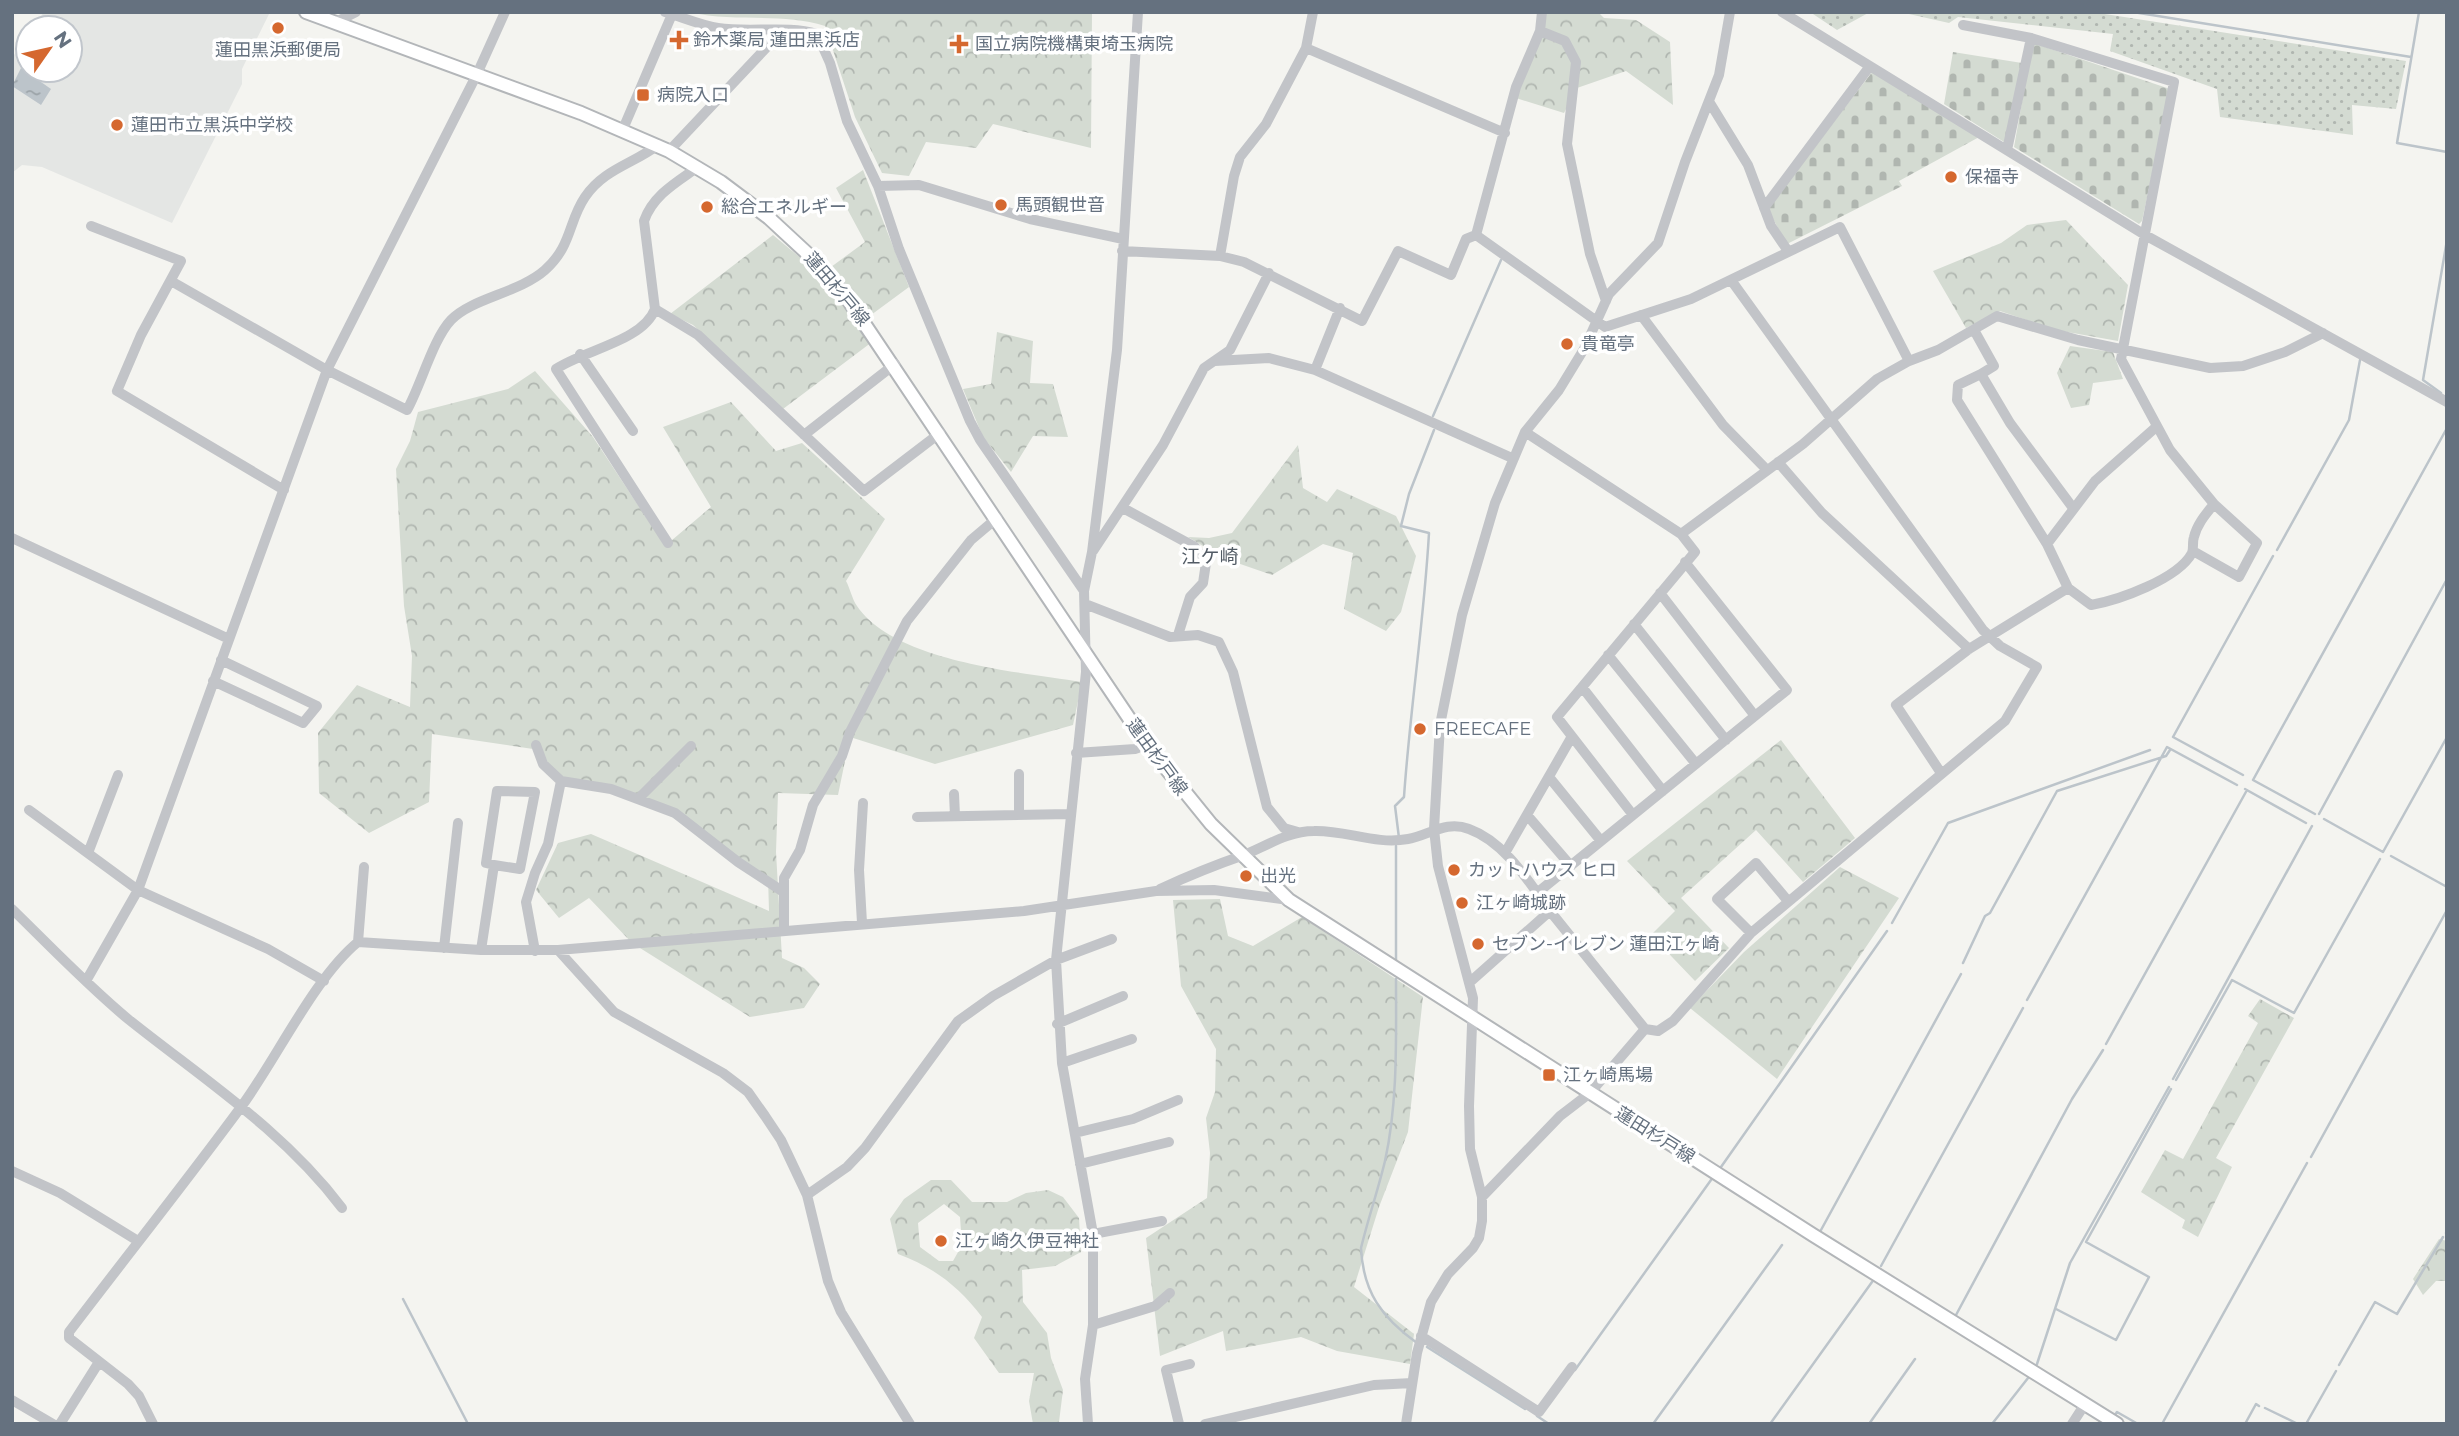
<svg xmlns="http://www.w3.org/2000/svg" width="2459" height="1436" font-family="Montserrat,'Noto Sans JP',sans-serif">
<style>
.built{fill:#e4e6e4}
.grass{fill:url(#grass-dots)}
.forest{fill:url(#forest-crowns);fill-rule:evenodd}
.cemetery{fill:url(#cemetery-stones)}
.water{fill:url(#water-ripples)}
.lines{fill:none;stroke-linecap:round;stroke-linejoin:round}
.stream{stroke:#bcc4ca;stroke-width:2.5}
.major-casing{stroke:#b3b6b9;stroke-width:16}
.minor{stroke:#c2c4c8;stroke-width:10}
.major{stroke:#fff;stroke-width:12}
.poi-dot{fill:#d5682f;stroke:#fff;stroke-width:2.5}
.labels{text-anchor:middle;stroke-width:7;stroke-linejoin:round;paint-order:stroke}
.poi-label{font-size:18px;fill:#65717f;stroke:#fff;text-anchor:start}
.street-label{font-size:18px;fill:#65717f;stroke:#fff}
.neighbourhood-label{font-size:19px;fill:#525b65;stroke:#fff}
</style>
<defs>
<pattern id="grass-dots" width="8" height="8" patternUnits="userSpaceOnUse" patternTransform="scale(1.75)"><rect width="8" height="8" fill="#d4dbd2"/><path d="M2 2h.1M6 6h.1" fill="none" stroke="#b0b6b0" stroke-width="1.8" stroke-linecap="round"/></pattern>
<pattern id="forest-crowns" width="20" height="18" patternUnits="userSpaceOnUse" patternTransform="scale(1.75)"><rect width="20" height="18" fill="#d4dbd2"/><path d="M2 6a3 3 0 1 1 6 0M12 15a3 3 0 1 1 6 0" fill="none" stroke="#b0b6b0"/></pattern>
<pattern id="cemetery-stones" width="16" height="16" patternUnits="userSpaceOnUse" patternTransform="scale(1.75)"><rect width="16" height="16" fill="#d4dbd2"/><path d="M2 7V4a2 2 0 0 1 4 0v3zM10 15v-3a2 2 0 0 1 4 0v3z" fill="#b0b6b0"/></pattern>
<pattern id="water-ripples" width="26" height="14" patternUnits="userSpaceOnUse" patternTransform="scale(1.75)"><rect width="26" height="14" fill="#bcc4ca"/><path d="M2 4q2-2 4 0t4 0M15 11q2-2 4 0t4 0" fill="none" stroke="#9ca4a9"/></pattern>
</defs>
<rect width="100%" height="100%" fill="#f4f4f0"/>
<path class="built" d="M44,12H270L242,69V84L172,223L42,167L22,165L12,173V58L28,34V70H70V28H32Z"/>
<path class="grass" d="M1810,12H1870L1837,30Z
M1900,12H2092L2406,61L2396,109L2352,105L2353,135L2220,117L2217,89L2110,51L2113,34L1958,17L1949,23Z"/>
<path class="forest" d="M690,12H1092L1091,148L993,124L976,148L926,142L909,176L882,173L855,117L825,26C781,12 734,23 690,12Z
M1546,12H1598L1604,18L1636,20L1670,42L1673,105L1626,71L1577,88L1564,113L1516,98Z
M863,170L909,287L871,315L831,267L865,242L836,188Z
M2066,220L2128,285L2118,341L2056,330L2000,311L1966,328L1933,271L2001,243L2027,225Z
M773,235L815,270L872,342L783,409L693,325L670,314Z
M997,332L1033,341L1030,383L1053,384L1068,437L1033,436L1011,472L983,437L963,389L991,384Z
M2070,346L2113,352L2123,379L2093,383L2089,405L2071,408L2057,373Z
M535,371L593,437L665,546L711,507L663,427L731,402L776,451L802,443L885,519L846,581C850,588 852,599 857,606C895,662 1019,672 1082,682L1073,725L935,764L850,737L838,795L778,793L776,852L782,958L804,968L820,984L804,1008L750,1017L632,943L589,898L559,918L536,890L558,843L591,834L769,911L768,877L635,794L559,780L533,749L432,734L429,802L369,833L319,793L318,733L357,685L410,707L412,656L404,606L396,469L410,441L418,412L508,389Z
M1298,445L1303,488L1327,502L1337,489L1396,516L1416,556L1401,612L1386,631L1344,609L1353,553L1323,544L1272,575L1223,558L1188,537L1209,538L1232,533Z
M1781,740L1855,838L1803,882L1756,830L1681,898L1729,948L1695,981L1651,935L1675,911L1627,861Z
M1840,867L1899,898L1777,1079L1690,1008L1744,952Z
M1220,899L1228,936L1253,946L1302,917L1423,997L1408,1132L1379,1207L1354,1287L1414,1334L1410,1364L1337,1351L1301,1337L1226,1351L1223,1331L1160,1356L1146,1238L1207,1198L1210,1153L1206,1118L1215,1092L1216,1049L1181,986L1173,900Z
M2260,999L2294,1018L2216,1158L2232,1167L2198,1237L2182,1228L2185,1220L2141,1192L2165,1150L2183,1159L2258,1023L2248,1016Z
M931,1180H951L972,1202H1007L1026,1193L1048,1190L1063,1197L1079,1218L1081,1252L1055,1266L1022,1270L1023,1302L1047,1333L1051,1358L1063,1390L1059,1422L1033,1424L1029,1401L1034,1373H999L974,1338L982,1317C959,1287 934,1267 898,1254L890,1219L904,1199ZM944,1204L960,1217L962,1245L953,1261H939L920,1247L918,1223Z
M2439,1239L2447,1241V1281H2436L2423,1295L2413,1279Z"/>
<path class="cemetery" d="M2036,44L2170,89L2142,221L2139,224L2014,147L2032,46Z
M1953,52L2022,63L2007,140L2004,142L1944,104Z
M1873,71L1981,136L1899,181L1902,186L1787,244L1767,208Z"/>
<path class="water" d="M21,68L51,89L41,105L12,86Z"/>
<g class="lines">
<path class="stream" d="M2133,12L2411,57
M2419,12L2397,143L2447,152
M2441,393L2423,380L2447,240
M1433,416L1501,260
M2277,550L2349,420L2360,360
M2243,775L2173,737L2273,556
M2245,789L2306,823
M2315,814L2253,780L2447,428
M2319,814L2447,579
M2324,819L2383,852L2447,737
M1399,838L1395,806L1404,797C1410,709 1424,622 1429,533L1401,526L1409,494L1434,430
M2391,856L2447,887
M1892,923L1948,823L2150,750
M1396,961V846
M1963,963L1985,916L1990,913L2057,791L2166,756L2170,750
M1396,979C1396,1039 1398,1102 1385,1161C1378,1190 1368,1219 1361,1248C1363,1292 1382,1318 1417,1343
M2027,1000L2167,747L2237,785
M2106,1044L2247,790
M2173,1079L2312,826
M2176,1080L2232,980L2294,1013L2380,859
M2311,1157L2447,910
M1721,1167L1887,931
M1821,1230L1961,974
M2446,1233L2447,1231
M1881,1266L2023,1008
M403,1299L468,1424
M2056,1309L2116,1340L2149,1277L2086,1242L2171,1089
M1956,1315L2072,1099L2103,1050
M1427,1347L1525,1409
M2037,1364L2070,1263L2169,1087
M2339,1365L2375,1302L2397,1314L2443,1237
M1575,1370L1711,1180
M2265,1408L2298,1424
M2115,1415L2117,1412L2138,1424
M1537,1416L1549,1424
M1653,1424L1782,1245
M1770,1424L1872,1282
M1869,1424L1915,1359
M1992,1424L2028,1378
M2162,1424L2307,1163
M2245,1424L2256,1404L2259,1406
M2306,1424L2336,1371"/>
<defs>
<path id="major" d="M306,12L581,113L669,151L721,182L769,218L810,256L845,295L1147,745L1211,824L1289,900L1813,1235L2117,1424"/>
</defs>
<use href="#major" class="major-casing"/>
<path class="minor" d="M665,12C682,17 700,25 718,28C751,33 786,25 817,34L830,63L847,121L878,186L899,249L970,421L980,440L1084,591
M1782,12L2145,235L2447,402
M334,23L356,12
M1963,25L2031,38L2174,82L2121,359L2170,450L2214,504L2257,543L2239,577L2193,551
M1540,31L1565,41L1576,62L1567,144L1590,254L1606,301
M1306,48L1505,133
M1710,103L1748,165L1771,226L1788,251
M623,129L673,12
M2007,150L2031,38
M669,151L782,31
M878,186L919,185L1030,219L1123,239
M1764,208L1870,66
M91,226L181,261L141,335L117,391L284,490
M1476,235L1605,327L1691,299L1840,227L1909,361
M1476,235L1516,87L1540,31L1542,12
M1122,251L1220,256L1244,262L1362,321L1398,251L1451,275L1466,239L1476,235
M1220,256L1234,176L1240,157L1266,124L1306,48L1313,12
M171,281L327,370L407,410C421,385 433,339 451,320C472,298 519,293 545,270C572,246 568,222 585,197C604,169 633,164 658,145
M655,309L698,335L864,491L940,433
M1641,315L1723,425L1767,470
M1974,330L1994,366L1981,374L2010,423L2073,508
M580,354L633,431
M1215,361L1269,358L1315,370L1512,458
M1315,370L1340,308
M1981,374L1958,385L1957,400L2047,544
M1525,432L1681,534L1695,552L1557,717L1633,815
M804,435L895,364
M1778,462L1822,513L1969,649
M1123,508L1195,547L1206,563L1203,583L1190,597L1178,635
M1681,534L1803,444L1877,379L1909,361L1938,350L1997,316L2078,340L2210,368L2243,366L2285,352L2323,333
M12,538L229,639
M668,543L556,369C584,350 643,341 655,309L644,221C653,195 677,182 698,167
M1093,551L1163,445L1204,368L1230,350L1269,273
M2068,588L2047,544L2095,481L2155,428
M1660,593L1755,716
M1085,604L1170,637L1198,635L1219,642L1233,672L1267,807L1284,828L1298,832
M1634,624L1726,740
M1608,655L1696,764
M213,681L303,723L317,706L221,660
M1582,687L1663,791
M1076,753L1135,749L1147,745
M1941,773L1896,705L1969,649L2068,588L2091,605C2119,600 2178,579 2192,553C2194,548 2192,542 2194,537C2197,524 2206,514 2214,504
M1549,777L1601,841
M561,781L611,789L675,813L738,862L782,891
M954,794L955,816
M638,799L691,746
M29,810L138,890L268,949L324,981
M1019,815V774
M1527,815L1571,866
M917,817L1069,814
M88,853L118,775
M1505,853L1571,738
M1160,889C1188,876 1215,865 1244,855C1266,846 1289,831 1314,831C1346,830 1375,845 1408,839C1430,835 1446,820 1469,829C1505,842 1529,882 1550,911L1470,982
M1537,893L1787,690L1685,562
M12,909C50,946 87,985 128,1019C203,1079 283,1130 342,1208
M1550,911L1645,1029L1658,1031L1673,1021L1751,933L2005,721L2037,667L2000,646L1983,630L1731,280
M862,923L859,870L863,803
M784,931V878L800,850L813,805L842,756L850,732L907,621L971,540L997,518
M1751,933L1717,899L1756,863L1788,901
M358,942L364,867
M444,948L458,823
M481,950L494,865L486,863L497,791L535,792L520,869L494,865
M558,950L614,1012L723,1073L748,1092L765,1116L781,1140L807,1195L828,1281L841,1312L910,1424
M535,951L526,902L535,873L548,844L561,781L543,764L536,745
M86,981L138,890L327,370L477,74L505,12
M1057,1024L1123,996
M1062,1063L1132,1039
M1075,1133L1133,1119L1178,1100
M1080,1164L1169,1142
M12,1171L60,1193L138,1241
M807,1195L847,1167L865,1148L958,1021L993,996L1056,960L1112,939
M1482,1197L1560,1116L1590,1093L1645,1029
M1093,1234L1162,1221
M1093,1325L1155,1306L1170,1293
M1421,1336L1539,1412L1572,1367
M12,1400L53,1424
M60,1424L99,1362
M153,1424L139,1396L128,1384L69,1338V1332C126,1257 185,1183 241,1107C276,1060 314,978 358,942L481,950H558L1024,911L1156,891L1214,890L1289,900
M1088,1424L1085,1379L1093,1325V1234L1062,1063L1056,960L1086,672L1084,591L1092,552L1117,350L1138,12
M1179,1424L1166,1370L1190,1364
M1205,1424L1374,1385L1412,1383
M1406,1424L1417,1353L1431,1302L1448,1274L1473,1248L1479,1238L1482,1221V1197L1470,1149L1469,1106L1473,998L1438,866L1434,829L1440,725L1462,615L1495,503L1525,432L1559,390L1584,349L1609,294L1658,243L1685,162L1719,75L1730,12
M2072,1424L2085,1404"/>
<use href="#major" class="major"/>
</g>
<g class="poi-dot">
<circle cx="278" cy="28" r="7"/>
<path d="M675.5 29.5h7v7h7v7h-7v7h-7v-7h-7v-7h7z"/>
<path d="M955.5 33.5h7v7h7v7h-7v7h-7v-7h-7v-7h7z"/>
<rect x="636" y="88" width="14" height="14" rx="3.5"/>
<circle cx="117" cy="125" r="7"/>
<circle cx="1951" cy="177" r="7"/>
<circle cx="1001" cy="205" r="7"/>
<circle cx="707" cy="207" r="7"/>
<circle cx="1567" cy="344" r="7"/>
<circle cx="1420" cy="729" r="7"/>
<circle cx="1454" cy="870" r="7"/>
<circle cx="1246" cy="876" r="7"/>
<circle cx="1462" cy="903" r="7"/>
<circle cx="1478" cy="944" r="7"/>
<rect x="1542" y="1068" width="14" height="14" rx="3.5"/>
<circle cx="941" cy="1241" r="7"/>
</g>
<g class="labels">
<g class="poi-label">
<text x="693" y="46">鈴木薬局 蓮田黒浜店</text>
<text x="975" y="50">国立病院機構東埼玉病院</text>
<text x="278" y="56" text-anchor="middle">蓮田黒浜郵便局</text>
<text x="657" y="101">病院入口</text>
<text x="131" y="131">蓮田市立黒浜中学校</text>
<text x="1965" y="183">保福寺</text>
<text x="1015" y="211">馬頭観世音</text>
<text x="721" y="213">総合エネルギー</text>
<text x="1581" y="350">貴竜亭</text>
<text x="1434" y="735">FREECAFE</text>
<text x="1468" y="876">カットハウス ヒロ</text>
<text x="1260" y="882">出光</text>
<text x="1476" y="909">江ヶ崎城跡</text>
<text x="1492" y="950">セブン-イレブン 蓮田江ヶ崎</text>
<text x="1563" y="1081">江ヶ崎馬場</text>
<text x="955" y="1247">江ヶ崎久伊豆神社</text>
</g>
<g class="street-label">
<text transform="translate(837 289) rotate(50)" y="6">蓮田杉戸線</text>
<text transform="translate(1157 757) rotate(54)" y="6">蓮田杉戸線</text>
<text transform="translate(1655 1135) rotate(32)" y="6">蓮田杉戸線</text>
</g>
<g class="neighbourhood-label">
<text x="1210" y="563">江ケ崎</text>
</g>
</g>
<rect width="2459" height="1436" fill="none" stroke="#65717f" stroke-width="28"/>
<g transform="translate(49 49) rotate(56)"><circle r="33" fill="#ffffff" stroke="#c1c6cc" stroke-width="2"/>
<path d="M0-5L12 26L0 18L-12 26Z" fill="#d5682f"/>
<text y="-10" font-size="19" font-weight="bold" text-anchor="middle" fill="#65717f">N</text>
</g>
</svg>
